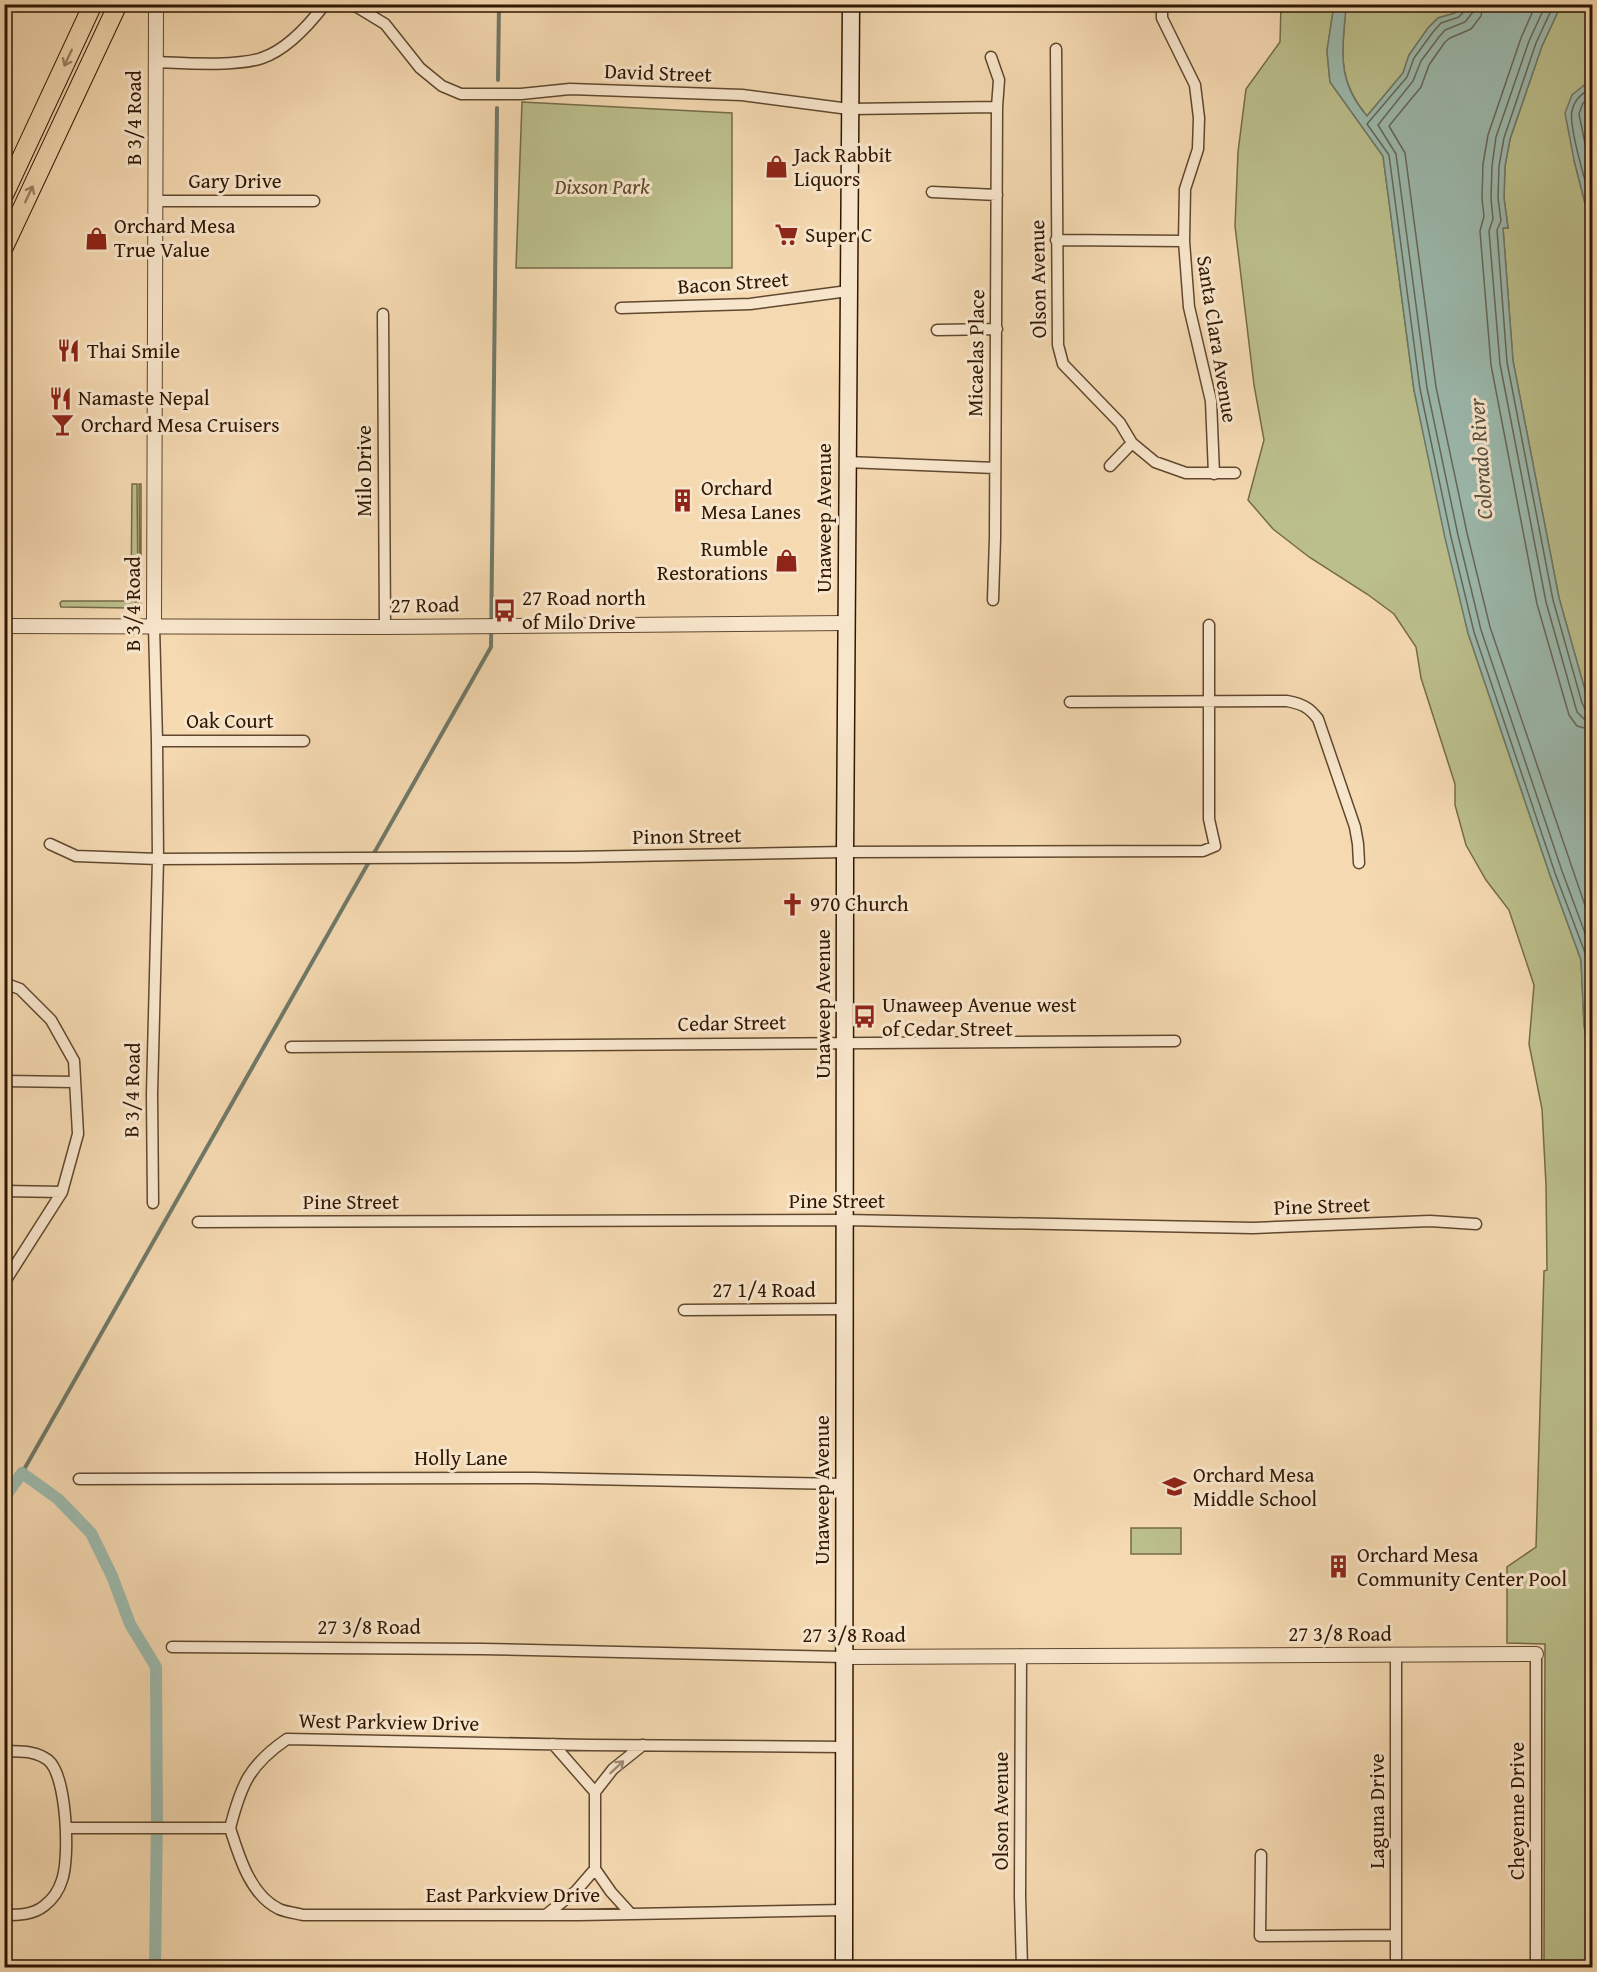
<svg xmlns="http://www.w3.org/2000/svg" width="1597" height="1972" font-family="'Gentium Book Plus',serif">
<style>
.green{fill:#bbbf8c;stroke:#756b47;stroke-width:1.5}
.water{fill:#9cbaae;stroke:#707969;stroke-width:1.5}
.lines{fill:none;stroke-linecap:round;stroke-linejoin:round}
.shore{stroke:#666858;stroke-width:1.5}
.stream{stroke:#707969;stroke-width:4}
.canal{stroke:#9cbaae;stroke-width:12}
.minor-casing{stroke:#60482e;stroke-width:13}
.tertiary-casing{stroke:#60482e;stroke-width:16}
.secondary-casing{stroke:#2f1702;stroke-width:19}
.trunk-casing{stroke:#2f1702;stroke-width:20}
.minor{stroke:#f8e6cc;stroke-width:10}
.tertiary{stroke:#f8e6cc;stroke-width:14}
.secondary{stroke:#f8e6cc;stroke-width:16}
.trunk{stroke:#f5d9b1;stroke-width:18}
.oneway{stroke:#9c8262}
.oneway2{stroke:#9e8971}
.labels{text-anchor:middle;stroke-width:6;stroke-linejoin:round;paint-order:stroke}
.street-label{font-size:21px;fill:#2f1702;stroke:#f8e6cc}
.poi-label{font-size:21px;fill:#2f1702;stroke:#f8e6cc;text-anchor:start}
.park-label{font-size:21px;font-style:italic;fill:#59492b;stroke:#f8e6cc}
.water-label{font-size:22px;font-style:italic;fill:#55503e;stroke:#f8e6cc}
</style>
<rect width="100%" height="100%" fill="#f5d9b1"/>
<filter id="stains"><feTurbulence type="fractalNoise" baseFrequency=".00333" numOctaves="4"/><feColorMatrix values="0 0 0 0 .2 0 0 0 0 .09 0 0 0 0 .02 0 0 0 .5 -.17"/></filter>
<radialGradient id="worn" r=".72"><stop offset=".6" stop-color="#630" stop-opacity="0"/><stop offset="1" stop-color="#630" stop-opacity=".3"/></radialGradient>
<path class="green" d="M1281,5H1334L1327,51L1330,82L1383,156L1414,390L1468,633L1550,875L1581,960L1584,1024L1592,1086V1967H1544L1545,1644L1507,1643V1567L1536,1547L1544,1271L1547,1270L1546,1185L1542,1109L1529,1044L1534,985L1509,910L1486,880L1466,845L1455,805V784L1421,678L1416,647L1394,614L1367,594L1309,557L1273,529L1248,500L1264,440L1254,385L1235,226L1238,152L1246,89L1280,42Z
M1346,5H1462L1455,13L1438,18L1428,28L1409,55L1403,73L1367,116C1335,77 1343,51 1346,5Z
M1561,5H1592V81L1583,86L1574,160L1588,215L1592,220V715L1559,598L1513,361L1503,228H1508L1504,198L1505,166L1510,139L1542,46Z
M522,102L732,113V268H516Z
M132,484H137L138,584C138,594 139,603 130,608L61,607L60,603L62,601H128L131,598Z
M139,484H141V604L138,611L136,609L140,598Z
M1131,1528H1181V1554H1131Z"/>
<path class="water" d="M1334,5H1346C1343,49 1335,79 1367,116L1403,73L1409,55L1428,28L1438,18L1455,13L1462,5H1561L1542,46L1510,139L1505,166L1504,198L1508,228H1503L1513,361L1559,598L1592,715V1086L1584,1024L1581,960L1550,875L1468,633L1445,538L1414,390L1383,156L1330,82L1327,51Z
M1592,81V220L1588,215L1574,160L1565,113L1572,95L1583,86Z"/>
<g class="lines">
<path class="shore" d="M1466,4L1465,10L1459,17L1441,23L1433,32L1414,58L1407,77L1367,124L1389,155L1420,389L1451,537L1474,632L1555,873L1587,958L1592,1041
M1474,4L1473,12L1465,22L1445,30L1439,37L1421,61L1413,81L1378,125L1396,154L1427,388L1458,535L1481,630L1562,871L1592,952
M1483,4L1481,16L1471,29L1450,38L1445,42L1429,65L1421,87L1389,126L1405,153L1436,387L1467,533L1490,627L1592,926
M1536,4L1521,38L1488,135L1483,164L1482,199L1484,216L1480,231L1491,365L1537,604L1569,715L1577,726L1592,730
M1546,4L1529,41L1496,137L1492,166L1491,199L1493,219L1489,231L1500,364L1546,602L1577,712L1584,719L1592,721
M1554,4L1536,43L1504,138L1499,166L1498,198L1501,221L1497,230L1507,362L1553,600L1582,703L1586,711L1592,713
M1592,88C1582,93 1574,100 1572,111C1568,126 1588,189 1592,207
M1592,96L1583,103L1579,114L1592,178"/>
<path class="stream" d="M498,80L499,4
M22,1473L491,647L497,108"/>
<path class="canal" d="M4,1498L22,1473L58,1499L91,1533L112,1576L130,1624L156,1667L157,1818L155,1968"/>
<defs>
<path id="minor" d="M352,4L385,24L420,68L442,86L461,94H521L570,89L742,95L849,109L997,107
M1162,4V18L1195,85L1199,118L1198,149L1185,189L1184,241L1189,307L1211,401L1214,474
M1056,49L1058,345L1063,364L1120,423L1132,443L1155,462L1186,473H1235
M991,57L999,80L997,107L995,538L993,600
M155,62C183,63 236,67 262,58C286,50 309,25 325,4
M932,192L997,195
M156,201H314
M1056,240L1184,241
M621,308L750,304L848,291
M383,314L385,627
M937,330L997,329
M847,462L995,468
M1110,466L1132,443
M1070,702L1287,701C1302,704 1309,707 1318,719L1355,827L1358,844L1359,863
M157,741H304
M50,844L76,856L158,859L574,857L845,852L1203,851L1215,846L1209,819V625
M4,983L20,989L51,1020L74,1061L78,1134L62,1192L4,1283
M291,1047L1175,1041
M4,1081L75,1082
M4,1191L62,1192
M153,1203L152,1094L158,859L157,741L154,626
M198,1222L845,1220L1253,1228L1430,1221L1476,1224
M684,1310L845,1309
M79,1479L535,1478L844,1484
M172,1647L482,1649L845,1657
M1396,1654V1968
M1021,1655L1020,1896L1022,1968
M553,1744L595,1792
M4,1751C20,1752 35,1750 48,1760C67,1775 70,1858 62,1880C59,1890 52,1900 44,1906C33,1915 18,1915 4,1915
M67,1828H230
M230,1828C241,1785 249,1765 287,1739L590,1745L845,1747
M230,1828C239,1856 250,1895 279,1909C286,1912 295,1913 303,1915H579L845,1910
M1261,1855L1260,1936L1396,1935
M547,1914L576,1891L595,1869
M631,1914L611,1892L595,1869V1792L613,1769L643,1745
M1536,1968V1654"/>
<path id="tertiary" d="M4,626L385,627L847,623
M154,626L156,4
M845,1657L1536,1654"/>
<path id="secondary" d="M844,1968L845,852L851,4"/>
<path id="trunk" d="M4,195L93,4
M4,247L118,4"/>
</defs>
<use href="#minor" class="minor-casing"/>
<use href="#tertiary" class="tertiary-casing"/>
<use href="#secondary" class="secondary-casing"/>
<use href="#trunk" class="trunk-casing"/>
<use href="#minor" class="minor"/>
<use href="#tertiary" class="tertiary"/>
<use href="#secondary" class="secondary"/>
<use href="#trunk" class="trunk"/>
</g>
<defs><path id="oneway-shaft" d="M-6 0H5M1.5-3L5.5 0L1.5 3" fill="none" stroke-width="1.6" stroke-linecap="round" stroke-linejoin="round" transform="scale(1.5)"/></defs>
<g class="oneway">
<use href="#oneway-shaft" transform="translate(68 58) rotate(115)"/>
<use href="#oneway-shaft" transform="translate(29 194) rotate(-65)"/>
</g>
<use class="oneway2" href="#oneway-shaft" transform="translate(617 1767) rotate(-43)"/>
<defs>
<symbol id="shop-bare" viewBox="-9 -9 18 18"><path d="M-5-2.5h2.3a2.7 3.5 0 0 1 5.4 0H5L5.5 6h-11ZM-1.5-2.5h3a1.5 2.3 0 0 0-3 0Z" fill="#8f2418" stroke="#f8e6cc" stroke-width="2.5" paint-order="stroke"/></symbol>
<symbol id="supermarket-bare" viewBox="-9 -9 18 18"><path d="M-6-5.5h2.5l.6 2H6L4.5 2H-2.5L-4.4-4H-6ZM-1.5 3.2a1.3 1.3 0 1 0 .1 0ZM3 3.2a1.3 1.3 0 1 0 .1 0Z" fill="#8f2418" stroke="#f8e6cc" stroke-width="2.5" paint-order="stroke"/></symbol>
<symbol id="restaurant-bare" viewBox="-9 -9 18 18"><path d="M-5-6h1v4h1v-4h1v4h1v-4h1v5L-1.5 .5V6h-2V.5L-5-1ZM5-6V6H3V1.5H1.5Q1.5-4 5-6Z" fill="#8f2418" stroke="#f8e6cc" stroke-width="2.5" paint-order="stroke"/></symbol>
<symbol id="bar-bare" viewBox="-9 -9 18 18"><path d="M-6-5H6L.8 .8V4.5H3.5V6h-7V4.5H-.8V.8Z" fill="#8f2418" stroke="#f8e6cc" stroke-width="2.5" paint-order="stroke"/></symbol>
<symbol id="building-bare" viewBox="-9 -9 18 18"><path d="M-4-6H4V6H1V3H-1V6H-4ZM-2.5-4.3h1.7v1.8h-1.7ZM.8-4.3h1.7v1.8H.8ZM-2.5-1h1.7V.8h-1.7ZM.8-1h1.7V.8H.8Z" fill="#8f2418" stroke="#f8e6cc" stroke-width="2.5" paint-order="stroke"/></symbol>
<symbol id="bus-bare" viewBox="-9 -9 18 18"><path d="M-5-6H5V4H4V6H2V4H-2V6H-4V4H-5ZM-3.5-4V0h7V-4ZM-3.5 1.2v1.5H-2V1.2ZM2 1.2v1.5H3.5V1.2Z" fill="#8f2418" stroke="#f8e6cc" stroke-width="2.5" paint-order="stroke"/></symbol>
<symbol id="church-bare" viewBox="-9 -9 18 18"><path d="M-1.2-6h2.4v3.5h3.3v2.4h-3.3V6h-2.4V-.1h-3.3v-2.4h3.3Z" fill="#8f2418" stroke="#f8e6cc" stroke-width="2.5" paint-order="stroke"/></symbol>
<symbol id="school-bare" viewBox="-9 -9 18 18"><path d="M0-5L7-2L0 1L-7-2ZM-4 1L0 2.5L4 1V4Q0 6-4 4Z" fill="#8f2418" stroke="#f8e6cc" stroke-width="2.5" paint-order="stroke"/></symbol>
</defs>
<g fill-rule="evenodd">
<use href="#shop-bare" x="760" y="150" width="33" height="33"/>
<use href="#supermarket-bare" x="770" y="218" width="33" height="33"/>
<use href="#shop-bare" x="80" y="222" width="33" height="33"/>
<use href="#restaurant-bare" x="52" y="334" width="33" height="33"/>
<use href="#restaurant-bare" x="44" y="382" width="33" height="33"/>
<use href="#bar-bare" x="46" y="408" width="33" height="33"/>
<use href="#building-bare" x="666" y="484" width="33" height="33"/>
<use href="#shop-bare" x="770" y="544" width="33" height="33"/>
<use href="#bus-bare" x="488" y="594" width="33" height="33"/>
<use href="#church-bare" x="776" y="888" width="33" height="33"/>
<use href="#bus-bare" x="848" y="1000" width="33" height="33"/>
<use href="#school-bare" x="1158" y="1470" width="33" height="33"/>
<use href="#building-bare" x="1322" y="1550" width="33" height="33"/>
</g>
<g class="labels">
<g class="street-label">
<text transform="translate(658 73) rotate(2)" y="7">David Street</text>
<text transform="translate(134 118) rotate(-90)" y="7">B 3/4 Road</text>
<text x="235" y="188">Gary Drive</text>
<text transform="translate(1038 279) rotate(-91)" y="7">Olson Avenue</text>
<text transform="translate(733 283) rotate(-4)" y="7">Bacon Street</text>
<text transform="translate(1217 339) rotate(81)" y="7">Santa Clara Avenue</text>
<text transform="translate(976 353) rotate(-89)" y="7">Micaelas Place</text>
<text transform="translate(364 471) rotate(-90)" y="7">Milo Drive</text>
<text transform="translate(824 518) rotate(-90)" y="7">Unaweep Avenue</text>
<text transform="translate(133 604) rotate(-90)" y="7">B 3/4 Road</text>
<text transform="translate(425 605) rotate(-1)" y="7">27 Road</text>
<text x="230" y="728">Oak Court</text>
<text transform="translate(687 836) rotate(-1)" y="7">Pinon Street</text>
<text transform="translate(823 1004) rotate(-90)" y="7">Unaweep Avenue</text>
<text transform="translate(732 1023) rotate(-1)" y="7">Cedar Street</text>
<text transform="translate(132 1090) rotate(-89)" y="7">B 3/4 Road</text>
<text x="837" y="1208">Pine Street</text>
<text x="351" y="1209">Pine Street</text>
<text transform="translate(1322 1206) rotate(-2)" y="7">Pine Street</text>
<text x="764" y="1297">27 1/4 Road</text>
<text x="461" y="1465">Holly Lane</text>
<text transform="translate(822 1490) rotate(-90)" y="7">Unaweep Avenue</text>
<text x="369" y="1634">27 3/8 Road</text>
<text x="1340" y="1641">27 3/8 Road</text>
<text x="854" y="1642">27 3/8 Road</text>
<text transform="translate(389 1722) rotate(1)" y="7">West Parkview Drive</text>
<text transform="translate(1001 1811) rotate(-90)" y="7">Olson Avenue</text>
<text transform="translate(1377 1811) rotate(-90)" y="7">Laguna Drive</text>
<text transform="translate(1517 1811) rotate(-90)" y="7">Cheyenne Drive</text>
<text x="513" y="1902">East Parkview Drive</text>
</g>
<g class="poi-label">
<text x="794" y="162">Jack Rabbit<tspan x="794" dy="24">Liquors</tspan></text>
<text x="114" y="233">Orchard Mesa<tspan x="114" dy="24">True Value</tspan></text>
<text x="805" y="242">Super C</text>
<text x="87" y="358">Thai Smile</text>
<text x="78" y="405">Namaste Nepal</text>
<text x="81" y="432">Orchard Mesa Cruisers</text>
<text x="701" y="495">Orchard<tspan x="701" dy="24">Mesa Lanes</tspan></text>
<text x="768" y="556" text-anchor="end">Rumble<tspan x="768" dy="24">Restorations</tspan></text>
<text x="522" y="605">27 Road north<tspan x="522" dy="24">of Milo Drive</tspan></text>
<text x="810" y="911">970 Church</text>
<text x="882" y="1012">Unaweep Avenue west<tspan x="882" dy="24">of Cedar Street</tspan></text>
<text x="1193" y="1482">Orchard Mesa<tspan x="1193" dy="24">Middle School</tspan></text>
<text x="1357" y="1562">Orchard Mesa<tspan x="1357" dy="24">Community Center Pool</tspan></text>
</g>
<g class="park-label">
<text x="602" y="194">Dixson Park</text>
</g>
<g class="water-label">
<text transform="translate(1480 459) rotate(-94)" y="8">Colorado River</text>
</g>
</g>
<rect width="1597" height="1972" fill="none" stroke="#f5d9b1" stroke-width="24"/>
<rect x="6" y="6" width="1585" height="1960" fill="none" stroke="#2f1702" stroke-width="3"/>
<rect x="12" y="12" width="1573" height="1948" fill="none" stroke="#2f1702" stroke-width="1.5"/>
<rect width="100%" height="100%" filter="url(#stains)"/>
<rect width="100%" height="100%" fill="url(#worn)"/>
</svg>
